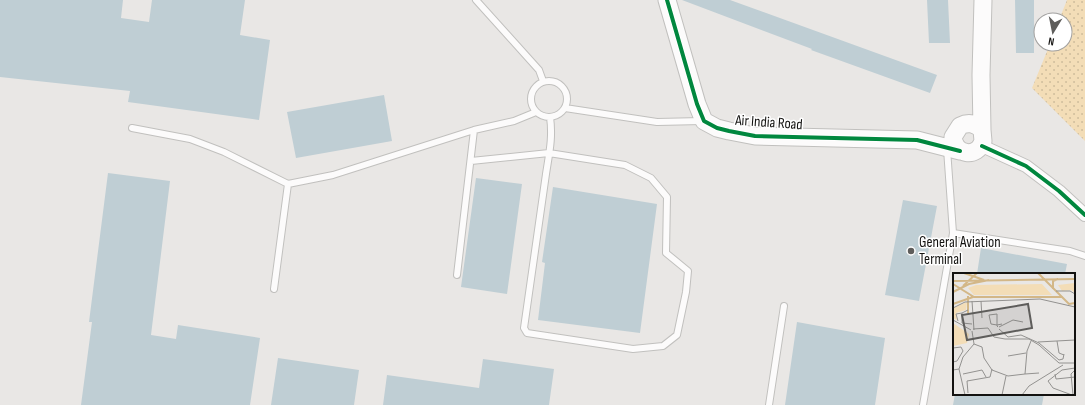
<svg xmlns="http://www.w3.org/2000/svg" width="1085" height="405" font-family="'Sofia Sans Condensed',sans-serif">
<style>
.park{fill:url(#park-dots)}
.building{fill:#bfced4}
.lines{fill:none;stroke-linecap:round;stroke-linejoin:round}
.lane-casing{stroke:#c1c0be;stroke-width:8}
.street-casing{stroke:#c1c0be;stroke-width:14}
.secondary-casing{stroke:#c1c0be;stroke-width:19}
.lane{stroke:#fcfbfb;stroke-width:6}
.street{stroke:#fcfbfb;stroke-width:12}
.secondary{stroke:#fcfbfb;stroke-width:17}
.cycleway-casing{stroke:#fff;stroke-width:6}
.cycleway{stroke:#00873e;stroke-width:4}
.poi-dot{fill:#5e5d5b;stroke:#fff;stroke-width:1.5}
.labels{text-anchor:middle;stroke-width:3;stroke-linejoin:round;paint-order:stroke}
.street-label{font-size:15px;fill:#131210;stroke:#fff}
.poi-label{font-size:15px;fill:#131210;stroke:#fff;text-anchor:start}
.inset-river{fill:none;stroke:#d3b787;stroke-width:2}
.inset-road{fill:none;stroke:#939290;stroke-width:1}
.view{fill:#5e5d5b;fill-opacity:0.15;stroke:#5e5d5b;stroke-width:2}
.inset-edge{fill:none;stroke:#131210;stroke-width:2}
</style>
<defs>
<pattern id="park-dots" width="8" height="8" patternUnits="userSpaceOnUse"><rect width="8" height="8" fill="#f3ddb7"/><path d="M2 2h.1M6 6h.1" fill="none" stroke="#cfbd9c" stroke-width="1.8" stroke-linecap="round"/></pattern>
</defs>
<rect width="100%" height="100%" fill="#e9e7e5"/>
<path class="park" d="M1067,0H1085V141L1032,88L1050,44H1065V20H1059Z"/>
<path class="building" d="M0,0H123L121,18L149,22L152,0H245L240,35L270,40L259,120L128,102L130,91L0,77Z
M682,0H730L937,75L930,93L811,50L812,49Z
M927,0H948L950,43H929Z
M1015,0H1034V53H1016Z
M384,95L392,141L296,158L287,112Z
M108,173L170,181L151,335L176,339L178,325L260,338L250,405H81L92,322H89Z
M476,178L522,184L507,294L461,287Z
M553,187L657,204L640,333L538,320L545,263L542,262Z
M903,200L937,206L919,301L885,295Z
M981,248L1067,264L1065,274H977Z
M797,322L885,338L875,405H785Z
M278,358L359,370L354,405H271Z
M483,359L554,369L549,405H383L387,375L479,388Z
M955,394H1044L1042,405H953Z"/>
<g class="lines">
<defs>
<path id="lane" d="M476,0L539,70L543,81
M531 99a18 18 0 1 1 36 0a18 18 0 1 1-36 0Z
M565,108L657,122L702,121
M132,128L190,139L224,152L288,184L333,175L474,130L514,121L536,112
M471,161L549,153L625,165L651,178L667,197L666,253L688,271L686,292L677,335L663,346L633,349L527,333L524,328L546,174C549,154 553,138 550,117
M953,233L1070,251L1085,256
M457,275L474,130
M274,289L288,184
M769,405L784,306
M923,405L953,233L947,149"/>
<path id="street" d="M982,146L1026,166L1059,191L1085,215"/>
<path id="secondary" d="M667,0L697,104L704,121L717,128L729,131L755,136L917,140L960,151
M982,130C975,123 968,122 960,126L953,137C955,155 977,159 983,141L982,130L981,75L983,0"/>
</defs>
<use href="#lane" class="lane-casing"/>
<use href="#street" class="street-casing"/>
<use href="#secondary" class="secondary-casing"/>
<use href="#lane" class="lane"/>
<use href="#street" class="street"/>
<use href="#secondary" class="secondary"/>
<defs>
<path id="cycleway" d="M667,0L697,104L704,121L717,128L729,131L755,136L917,140L960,151
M982,146L1026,166L1059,191L1085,215"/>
</defs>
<use href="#cycleway" class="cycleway-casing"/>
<use href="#cycleway" class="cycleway"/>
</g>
<circle class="poi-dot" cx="911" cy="251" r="4"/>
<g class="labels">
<g class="street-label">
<text transform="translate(769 122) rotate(4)" y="5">Air India Road</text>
</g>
<g class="poi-label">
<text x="919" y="247">General Aviation<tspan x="919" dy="17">Terminal</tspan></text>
</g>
</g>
<g transform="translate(953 273)">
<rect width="122" height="122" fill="#e9e7e5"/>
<path d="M122,10V20L118,17L109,18L105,12ZM89,11L99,22H21L15,15L23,12ZM14,29L13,37L3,40L4,47L0,45V35Z" fill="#f3ddb7"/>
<path d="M0,50L16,61L14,70L0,73Z" fill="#f3ddb7"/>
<path class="inset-river" d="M11,0L31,7M0,8L122,6M0,11L21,24H109L85,0M10,13L24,0M100,16V8L105,6M0,19L16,11L36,7M109,24L116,31L122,30M0,31L20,24M15,40V23"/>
<path class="inset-road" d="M103,18H117L122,21M19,28L21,57M28,28L29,45M0,35L12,29L87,26L122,34M15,37L9,40V50L19,51M0,47L18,57M5,48L3,41L9,40M45,54L44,53V41L36,42L38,51L44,52L49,51M46,54L60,47L70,49M20,56L35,55L41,64L52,66H76L86,72L106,90H122M46,56L55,64L68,62L86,70L106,87L110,86L111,81M104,68L106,80L111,82M85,69L122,67M21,71L29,74L31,85L39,97L55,103L72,101L74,78L78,68M0,75L8,74L10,78L4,88L0,89M55,83L73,80M6,96L10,84L21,71L19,58M0,97L6,96L12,122M10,101L29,97L33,104M72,101L86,100M102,101L103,106L122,104M15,120L14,108L37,104L39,96M49,122L53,103M69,122L76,113L110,92M119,122L100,115L95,108L109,97L122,95M120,122L118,101L122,97"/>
<path class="view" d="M75,31L79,55L14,67L9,42Z"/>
<rect width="122" height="122" class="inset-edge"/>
</g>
<g transform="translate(1053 32) rotate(190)"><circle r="19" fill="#ffffff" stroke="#a1a09f"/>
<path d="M0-3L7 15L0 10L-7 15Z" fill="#5e5d5b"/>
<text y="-6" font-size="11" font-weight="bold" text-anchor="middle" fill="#131210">N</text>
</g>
</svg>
